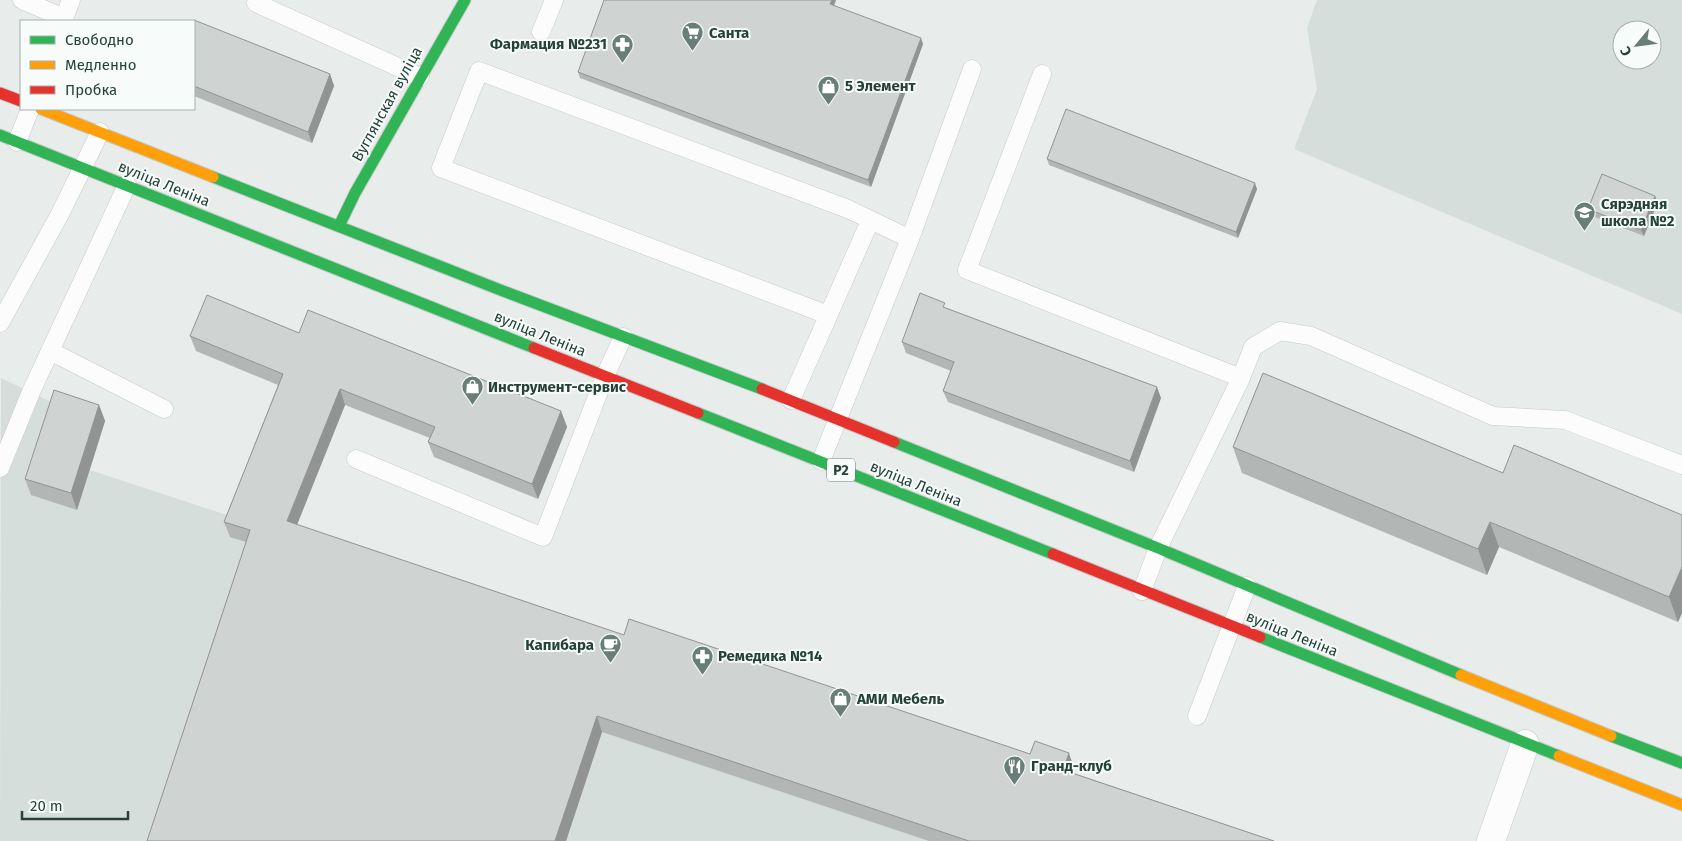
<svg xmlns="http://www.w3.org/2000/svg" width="1682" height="841" font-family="'Fira Sans',sans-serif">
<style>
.built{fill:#d6dedb;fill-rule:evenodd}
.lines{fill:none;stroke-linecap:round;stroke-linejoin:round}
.lane-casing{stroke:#c5cac8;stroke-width:19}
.street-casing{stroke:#c5cac8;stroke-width:29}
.fast-casing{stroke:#c3cbc8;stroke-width:13}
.slow-casing{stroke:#c3cbc8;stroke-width:13}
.jam-casing{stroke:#c3cbc8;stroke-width:13}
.lane{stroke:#fcfcfc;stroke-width:18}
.street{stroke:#fcfcfc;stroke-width:28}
.fast{stroke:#30b455;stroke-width:11}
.slow{stroke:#ff9f0a;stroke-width:11}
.jam{stroke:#e5322d;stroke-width:11}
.wall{fill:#b2b6b5}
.shaded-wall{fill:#919493}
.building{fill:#cfd4d2;stroke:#919493}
.labels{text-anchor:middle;stroke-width:4;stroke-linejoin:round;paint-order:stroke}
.shield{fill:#f7fbf9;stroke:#637a73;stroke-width:1}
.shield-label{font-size:14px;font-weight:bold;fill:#24423a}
.poi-label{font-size:15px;font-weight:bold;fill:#24423a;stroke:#f7fbf9;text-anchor:start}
.street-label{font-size:15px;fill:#24423a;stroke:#f7fbf9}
</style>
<rect width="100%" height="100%" fill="#e8edeb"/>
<path class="built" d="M1317,0H1682V314L1294,149L1317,89L1307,28ZM1622,30H1652V60H1622Z
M1,378L60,406L105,421L90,470L233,517L1050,841H0Z"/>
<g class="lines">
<defs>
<path id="lane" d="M22,0L64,18
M256,3L420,77
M63,21L71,0
M541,32L554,0
M1042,74L967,270L1241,378
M17,142L30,109
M828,315L441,168L479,71L848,209L910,239
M0,323L60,214L100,132
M50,351L164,409
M791,400L870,221
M356,459L543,537L605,376L623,337
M821,461L910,239L972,69
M0,468L31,392L127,185
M1142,591L1158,548L1241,378L1253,347L1280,331L1311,336L1493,416L1565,420L1682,465
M1197,716L1247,586"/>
<path id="street" d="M1491,841L1525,744"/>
<path id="fast" d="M0,135L534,348
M213,177L503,291L762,389
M339,226L355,193L465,0
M698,413L1053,554
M894,442L1158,548L1461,675
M1260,637L1559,756
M1611,736L1682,763"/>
<path id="slow" d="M41,109L213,177
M1461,675L1611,736
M1559,756L1682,805"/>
<path id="jam" d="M0,93L21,101
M534,348L698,413
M762,389L894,442
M1053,554L1260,637"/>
</defs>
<use href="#lane" class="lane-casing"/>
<use href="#street" class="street-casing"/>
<use href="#fast" class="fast-casing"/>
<use href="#slow" class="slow-casing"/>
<use href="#jam" class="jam-casing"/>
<use href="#lane" class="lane"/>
<use href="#street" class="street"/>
<use href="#fast" class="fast"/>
<use href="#slow" class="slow"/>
<use href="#jam" class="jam"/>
</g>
<path class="wall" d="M604,0H836L834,6L923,44L871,187L580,78L578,72Z
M194,21L330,74L334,86L312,143L194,96Z
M1047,159L1257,189L1238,238L1049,165Z
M1658,202L1644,236L1590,215L1588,209Z
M947,308L1161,398L1134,472L948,402L943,391L951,371L906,353L902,342Z
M299,333L561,411L567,427L538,499L434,457L428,442L430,438L345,405L297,525L624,635L1030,754L1074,768L1073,773L1274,841H929L602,732L566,841H147L246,542L230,537L224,522L278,385L196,351L190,336Z
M99,405L105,421L77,510L31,495L25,479Z
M1233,447L1503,473L1682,515V613L1678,622L1499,547L1487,575L1242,473Z"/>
<path class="shaded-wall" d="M832,0H836L832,10L830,4Z
M921,38L923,44L871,187L868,180Z
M330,74L334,86L312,143L308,132Z
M1255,183L1257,189L1238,238L1236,232Z
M1655,196L1658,202L1644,236L1641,230Z
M1157,387L1161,398L1134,472L1130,461Z
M340,389L345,405L292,537L287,521Z
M99,405L105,421L77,510L71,493Z
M561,411L567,427L538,499L532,484Z
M1490,522L1499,547L1487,575L1478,549Z
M1682,567V613L1678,622L1669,597Z
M597,716L602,732L566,841H555Z
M1069,753L1074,768L1069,785L1063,770Z"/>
<path class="building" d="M604,0H832L830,4L921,38L868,180L578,72Z
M194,20L330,74L308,132L194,86Z
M1066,109L1255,183L1236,232L1047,159Z
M1602,174L1655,196L1641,230L1588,209Z
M920,293L945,303L943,307L1157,387L1130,461L943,391L954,362L902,342Z
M207,295L299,333L308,310L561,411L532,484L428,442L435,427L340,389L287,521L624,635L629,619L1030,754L1035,741L1069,753L1063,770L1274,841H969L597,716L555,841H147L250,530L224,522L283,374L190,336Z
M1263,373L1503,473L1514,445L1682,515V567L1669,597L1490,522L1478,549L1233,447Z
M54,390L99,405L71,493L25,479Z"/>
<defs>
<symbol id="supermarket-pin" viewBox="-11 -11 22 30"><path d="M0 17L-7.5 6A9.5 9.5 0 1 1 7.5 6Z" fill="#697e78" stroke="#f7fbf9"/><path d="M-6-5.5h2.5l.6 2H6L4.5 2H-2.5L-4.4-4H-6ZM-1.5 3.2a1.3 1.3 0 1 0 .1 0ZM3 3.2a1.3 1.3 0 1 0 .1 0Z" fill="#fff"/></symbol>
<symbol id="pharmacy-pin" viewBox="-11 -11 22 30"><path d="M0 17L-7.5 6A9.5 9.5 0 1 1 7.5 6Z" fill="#697e78" stroke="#f7fbf9"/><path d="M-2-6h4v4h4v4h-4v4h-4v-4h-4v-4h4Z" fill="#fff"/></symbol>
<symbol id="shop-pin" viewBox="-11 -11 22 30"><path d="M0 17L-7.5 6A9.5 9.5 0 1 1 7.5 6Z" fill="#697e78" stroke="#f7fbf9"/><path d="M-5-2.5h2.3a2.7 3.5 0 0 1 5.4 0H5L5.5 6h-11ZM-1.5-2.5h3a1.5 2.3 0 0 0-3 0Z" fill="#fff"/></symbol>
<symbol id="school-pin" viewBox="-11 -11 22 30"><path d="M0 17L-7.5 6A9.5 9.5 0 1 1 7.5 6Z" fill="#697e78" stroke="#f7fbf9"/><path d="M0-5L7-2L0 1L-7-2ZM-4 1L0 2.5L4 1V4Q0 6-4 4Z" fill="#fff"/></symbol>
<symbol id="cafe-pin" viewBox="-11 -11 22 30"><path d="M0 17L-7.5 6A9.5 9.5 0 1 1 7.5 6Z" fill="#697e78" stroke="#f7fbf9"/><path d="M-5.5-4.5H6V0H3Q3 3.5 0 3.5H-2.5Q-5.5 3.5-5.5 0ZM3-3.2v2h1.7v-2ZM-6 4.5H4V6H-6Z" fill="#fff"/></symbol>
<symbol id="restaurant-pin" viewBox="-11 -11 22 30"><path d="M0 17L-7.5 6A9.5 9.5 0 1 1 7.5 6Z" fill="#697e78" stroke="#f7fbf9"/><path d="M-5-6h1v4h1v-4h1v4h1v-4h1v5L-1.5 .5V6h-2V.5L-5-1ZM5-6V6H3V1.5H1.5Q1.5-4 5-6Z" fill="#fff"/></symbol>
</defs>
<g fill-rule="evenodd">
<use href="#supermarket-pin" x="680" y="20" width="25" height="34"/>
<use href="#pharmacy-pin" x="610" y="32" width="25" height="34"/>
<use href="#shop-pin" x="816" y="74" width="25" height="34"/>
<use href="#school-pin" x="1572" y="200" width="25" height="34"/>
<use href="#shop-pin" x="460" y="374" width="25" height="34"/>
<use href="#cafe-pin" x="598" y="632" width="25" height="34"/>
<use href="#pharmacy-pin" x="690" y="644" width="25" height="34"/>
<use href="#shop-pin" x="828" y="686" width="25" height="34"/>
<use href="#restaurant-pin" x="1002" y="754" width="25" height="34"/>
</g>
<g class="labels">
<rect class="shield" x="827" y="458.5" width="28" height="23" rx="4"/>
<g class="shield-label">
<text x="841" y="475">Р2</text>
</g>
<g class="poi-label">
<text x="709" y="38">Санта</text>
<text x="607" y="49" text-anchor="end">Фармация №231</text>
<text x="845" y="91">5 Элемент</text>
<text x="1601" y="209">Сярэдняя<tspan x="1601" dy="17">школа №2</tspan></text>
<text x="488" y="392">Инструмент-сервис</text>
<text x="594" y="650" text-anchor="end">Капибара</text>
<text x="718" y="661">Ремедика №14</text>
<text x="857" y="704">АМИ Мебель</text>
<text x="1031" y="771">Гранд-клуб</text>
</g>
<g class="street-label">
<text transform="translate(387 104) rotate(-61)" y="5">Вуглянская вуліца</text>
<text transform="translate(164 184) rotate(22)" y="5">вуліца Леніна</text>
<text transform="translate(540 334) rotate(22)" y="5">вуліца Леніна</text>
<text transform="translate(916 484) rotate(22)" y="5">вуліца Леніна</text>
<text transform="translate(1292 634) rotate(22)" y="5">вуліца Леніна</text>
</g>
</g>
<rect x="20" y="20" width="175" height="90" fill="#f7fbf9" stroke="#a3b1ad"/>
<rect x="30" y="36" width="25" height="8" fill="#30b455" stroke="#a3b1ad"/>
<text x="65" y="45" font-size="15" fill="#24423a">Свободно</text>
<rect x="30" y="61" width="25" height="8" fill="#ff9f0a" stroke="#a3b1ad"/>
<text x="65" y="70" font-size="15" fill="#24423a">Медленно</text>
<rect x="30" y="86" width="25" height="8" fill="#e5322d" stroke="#a3b1ad"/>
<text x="65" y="95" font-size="15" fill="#24423a">Пробка</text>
<g transform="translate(1637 45) rotate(241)"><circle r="24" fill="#f7fbf9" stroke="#a3b1ad"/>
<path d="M0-4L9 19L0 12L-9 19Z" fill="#697e78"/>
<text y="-8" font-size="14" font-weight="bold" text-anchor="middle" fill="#24423a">С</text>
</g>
<path d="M22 811v8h106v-8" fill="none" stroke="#24423a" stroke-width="2.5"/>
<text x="30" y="811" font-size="15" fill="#24423a" stroke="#f7fbf9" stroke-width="4" paint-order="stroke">20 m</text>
</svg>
